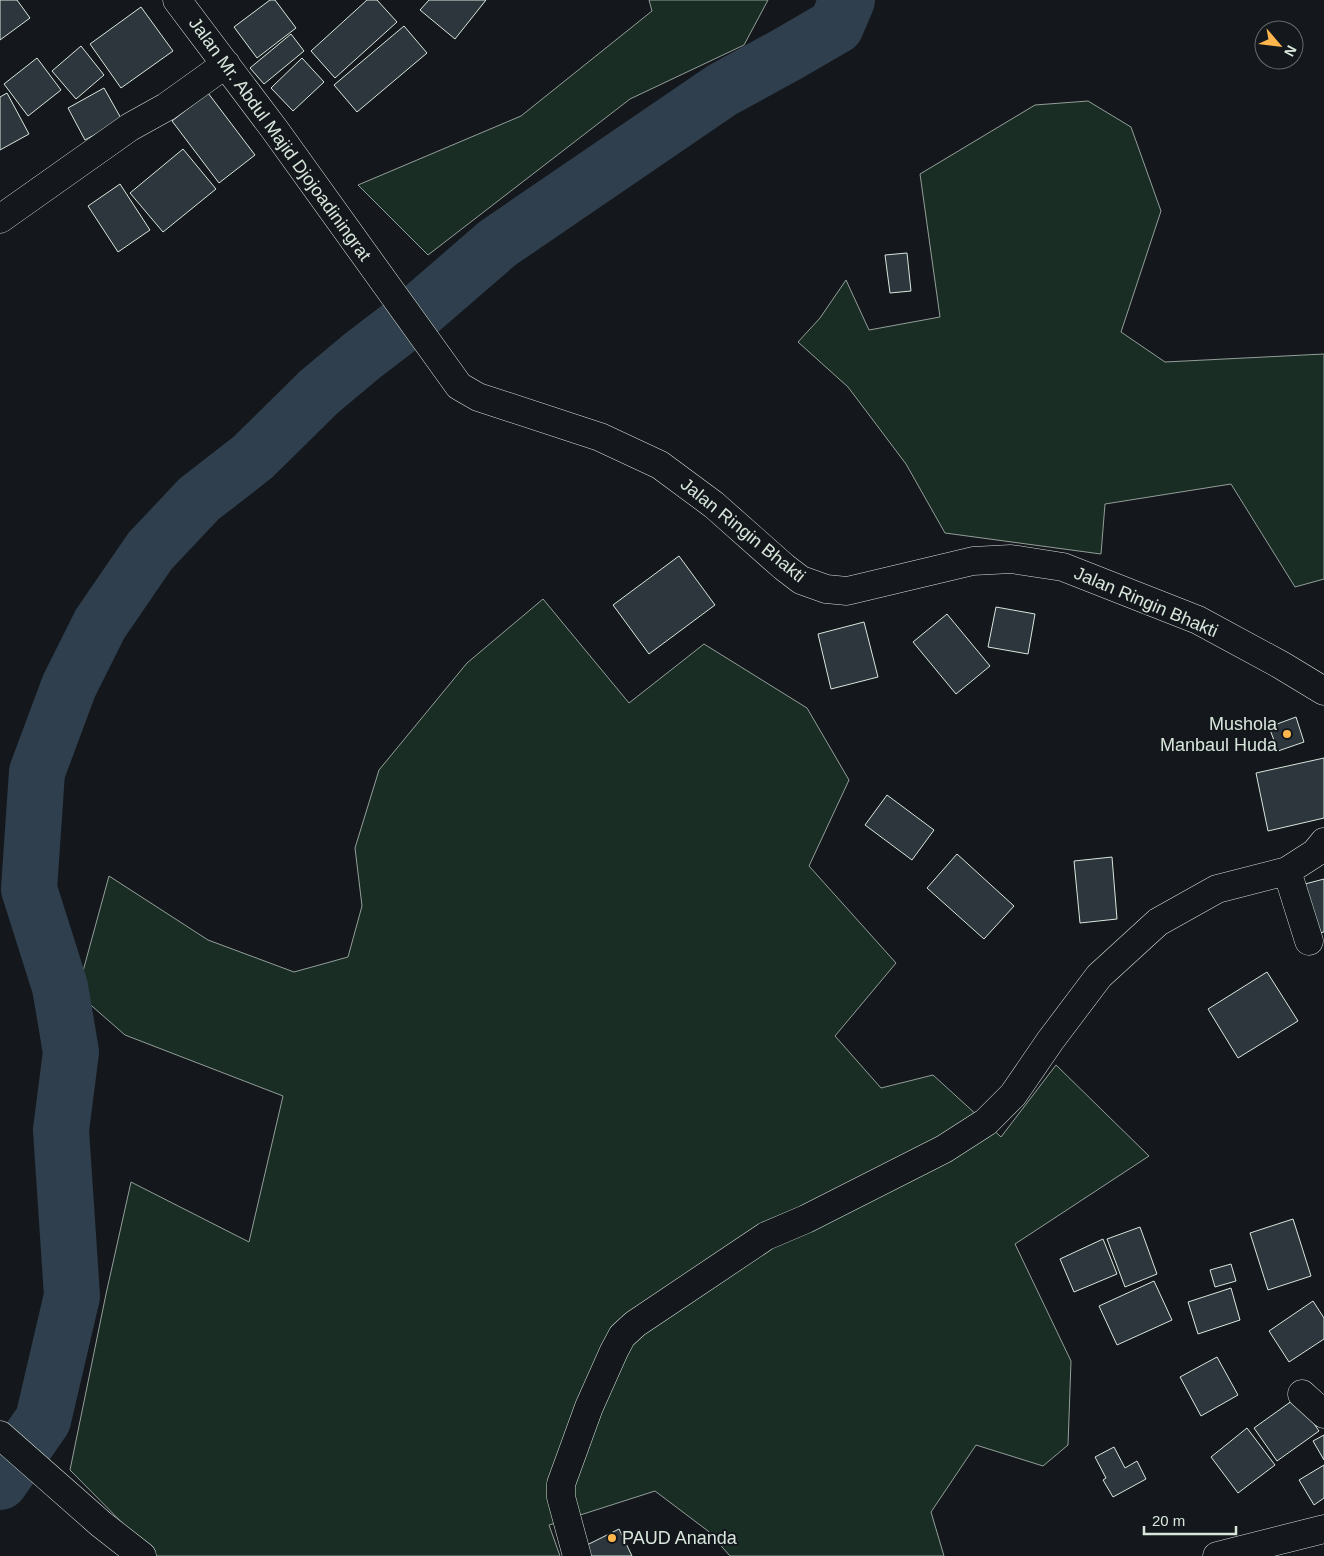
<svg xmlns="http://www.w3.org/2000/svg" width="1324" height="1556" font-family="Helvetica,sans-serif">
<style>
.green{fill:#1a2d24;stroke:#939e99}
.lines{fill:none;stroke-linecap:round;stroke-linejoin:round}
.river{stroke:#2f3f4d;stroke-width:56}
.building{fill:#2c363c;stroke:#d8e6dc}
.minor-casing{stroke:#d8e6dc;stroke-width:29}
.minor{stroke:#14181c;stroke-width:28}
.poi-dot{fill:#ffb74d;stroke:#14181c;stroke-width:2}
.labels{text-anchor:middle;stroke-width:4;stroke-linejoin:round;paint-order:stroke}
.street-label{font-size:18px;fill:#d8e6dc;stroke:#14181c}
.poi-label{font-size:18px;fill:#d8e6dc;stroke:#14181c;text-anchor:end}
</style>
<rect width="100%" height="100%" fill="#14181c"/>
<path class="green" d="M649,0H768L744,45L630,99L428,255L358,185L521,116L652,11Z
M1088,101L1131,127L1161,211L1121,332L1165,362L1324,354V579L1295,587L1231,484L1105,504L1101,554L945,533L906,464L848,387L798,342L820,318L846,280L869,330L940,317L920,174L1035,105Z
M543,599L629,703L704,644L807,708L849,780L809,866L896,963L835,1036L881,1088L933,1075L1001,1137L1056,1065L1149,1156L1015,1244L1071,1361L1068,1445L1043,1466L976,1445L931,1512L944,1556H730L708,1531L655,1491L549,1525L560,1556H155L70,1470L106,1294L131,1182L249,1242L283,1096L125,1035L77,993L109,876L208,940L294,972L348,957L362,906L355,848L379,770L467,663Z"/>
<g class="lines">
<path class="river" d="M0,1482L43,1420L72,1296L61,1130L71,1052L60,987L29,889L37,772L69,686L100,624L150,551L199,499L253,457L319,392L362,356L409,320L498,243L722,90L786,55L836,26L847,0"/>
</g>
<path class="building" d="M0,0H17L30,18L0,40Z
M270,0H275L296,28L257,58L234,27Z
M367,0H377L397,22L335,78L311,51Z
M429,0H486L455,39L420,10Z
M141,7L173,51L121,88L90,44Z
M404,26L427,53L357,112L334,85Z
M291,34L304,51L264,84L250,68Z
M81,46L104,75L76,99L52,71Z
M37,58L61,90L28,116L4,84Z
M302,58L324,82L293,111L271,88Z
M104,88L122,120L85,140L68,108Z
M7,93L29,134L0,150V97Z
M208,93L255,155L219,183L172,121Z
M183,149L216,189L163,232L130,193Z
M120,184L150,230L118,252L88,206Z
M907,253L911,291L890,293L885,255Z
M679,556L715,605L649,654L613,605Z
M996,607L1035,614L1028,654L988,647Z
M947,614L990,666L956,694L913,642Z
M864,622L878,677L831,689L818,634Z
M1296,717L1304,742L1278,751L1269,727Z
M1324,758V818L1268,831L1256,773Z
M887,795L934,830L912,860L865,825Z
M957,854L1014,906L984,939L927,888Z
M1112,857L1117,919L1080,923L1074,861Z
M1324,879V932L1318,933L1305,884Z
M1267,972L1298,1021L1238,1058L1208,1009Z
M1293,1219L1311,1276L1268,1290L1250,1233Z
M1140,1227L1157,1274L1125,1287L1107,1239Z
M1103,1239L1117,1274L1074,1292L1060,1259Z
M1231,1264L1236,1281L1215,1287L1210,1270Z
M1154,1281L1172,1320L1117,1345L1099,1306Z
M1231,1288L1240,1320L1198,1334L1188,1302Z
M1313,1301L1324,1318V1339L1289,1362L1269,1331Z
M1217,1357L1238,1395L1201,1416L1180,1377Z
M1296,1398L1319,1431L1277,1461L1254,1428Z
M1247,1428L1275,1465L1238,1493L1211,1457Z
M1324,1435V1460L1313,1441Z
M1114,1447L1125,1468L1137,1461L1146,1479L1113,1497L1103,1480L1106,1478L1095,1457Z
M1324,1465V1498L1314,1505L1299,1480Z
M619,1529L632,1556H588L583,1547Z"/>
<g class="lines">
<defs>
<path id="minor" d="M177,0L275,130L459,386L478,397L600,437L660,465L714,505L784,567L801,580L826,589L847,591L973,561L1011,559L1063,567L1198,620L1281,665L1324,691
M0,219L130,127L166,107L226,64
M1287,871L1309,941
M1302,1394L1324,1414
M0,1435L101,1524L142,1556
M577,1556L561,1497V1484L589,1407L614,1351L622,1336L635,1324L766,1236L806,1219L944,1149L986,1122L1013,1095L1050,1041L1099,976L1158,922L1217,889L1287,871L1315,853L1324,842
M1217,1556L1324,1529"/>
</defs>
<use href="#minor" class="minor-casing"/>
<use href="#minor" class="minor"/>
</g>
<g class="poi-dot">
<circle cx="1287" cy="734" r="5"/>
<circle cx="612" cy="1538" r="5"/>
</g>
<g class="labels">
<g class="street-label">
<text transform="translate(280 139) rotate(54)" y="6">Jalan Mr. Abdul Majid Djojoadiningrat</text>
<text transform="translate(743 530) rotate(39)" y="6">Jalan Ringin Bhakti</text>
<text transform="translate(1146 602) rotate(23)" y="6">Jalan Ringin Bhakti</text>
</g>
<g class="poi-label">
<text x="1277" y="730">Mushola<tspan x="1277" dy="21">Manbaul Huda</tspan></text>
<text x="622" y="1544" text-anchor="start">PAUD Ananda</text>
</g>
</g>
<g transform="translate(1279 45) rotate(118)"><circle r="24" fill="#14181c" stroke="#626a69"/>
<path d="M0-4L9 19L0 12L-9 19Z" fill="#ffb74d"/>
<text y="-8" font-size="14" font-weight="bold" text-anchor="middle" fill="#d8e6dc">N</text>
</g>
<path d="M1144 1526v8h92v-8" fill="none" stroke="#d8e6dc" stroke-width="2.5"/>
<text x="1152" y="1526" font-size="15" fill="#d8e6dc" stroke="#14181c" stroke-width="4" paint-order="stroke">20 m</text>
</svg>
